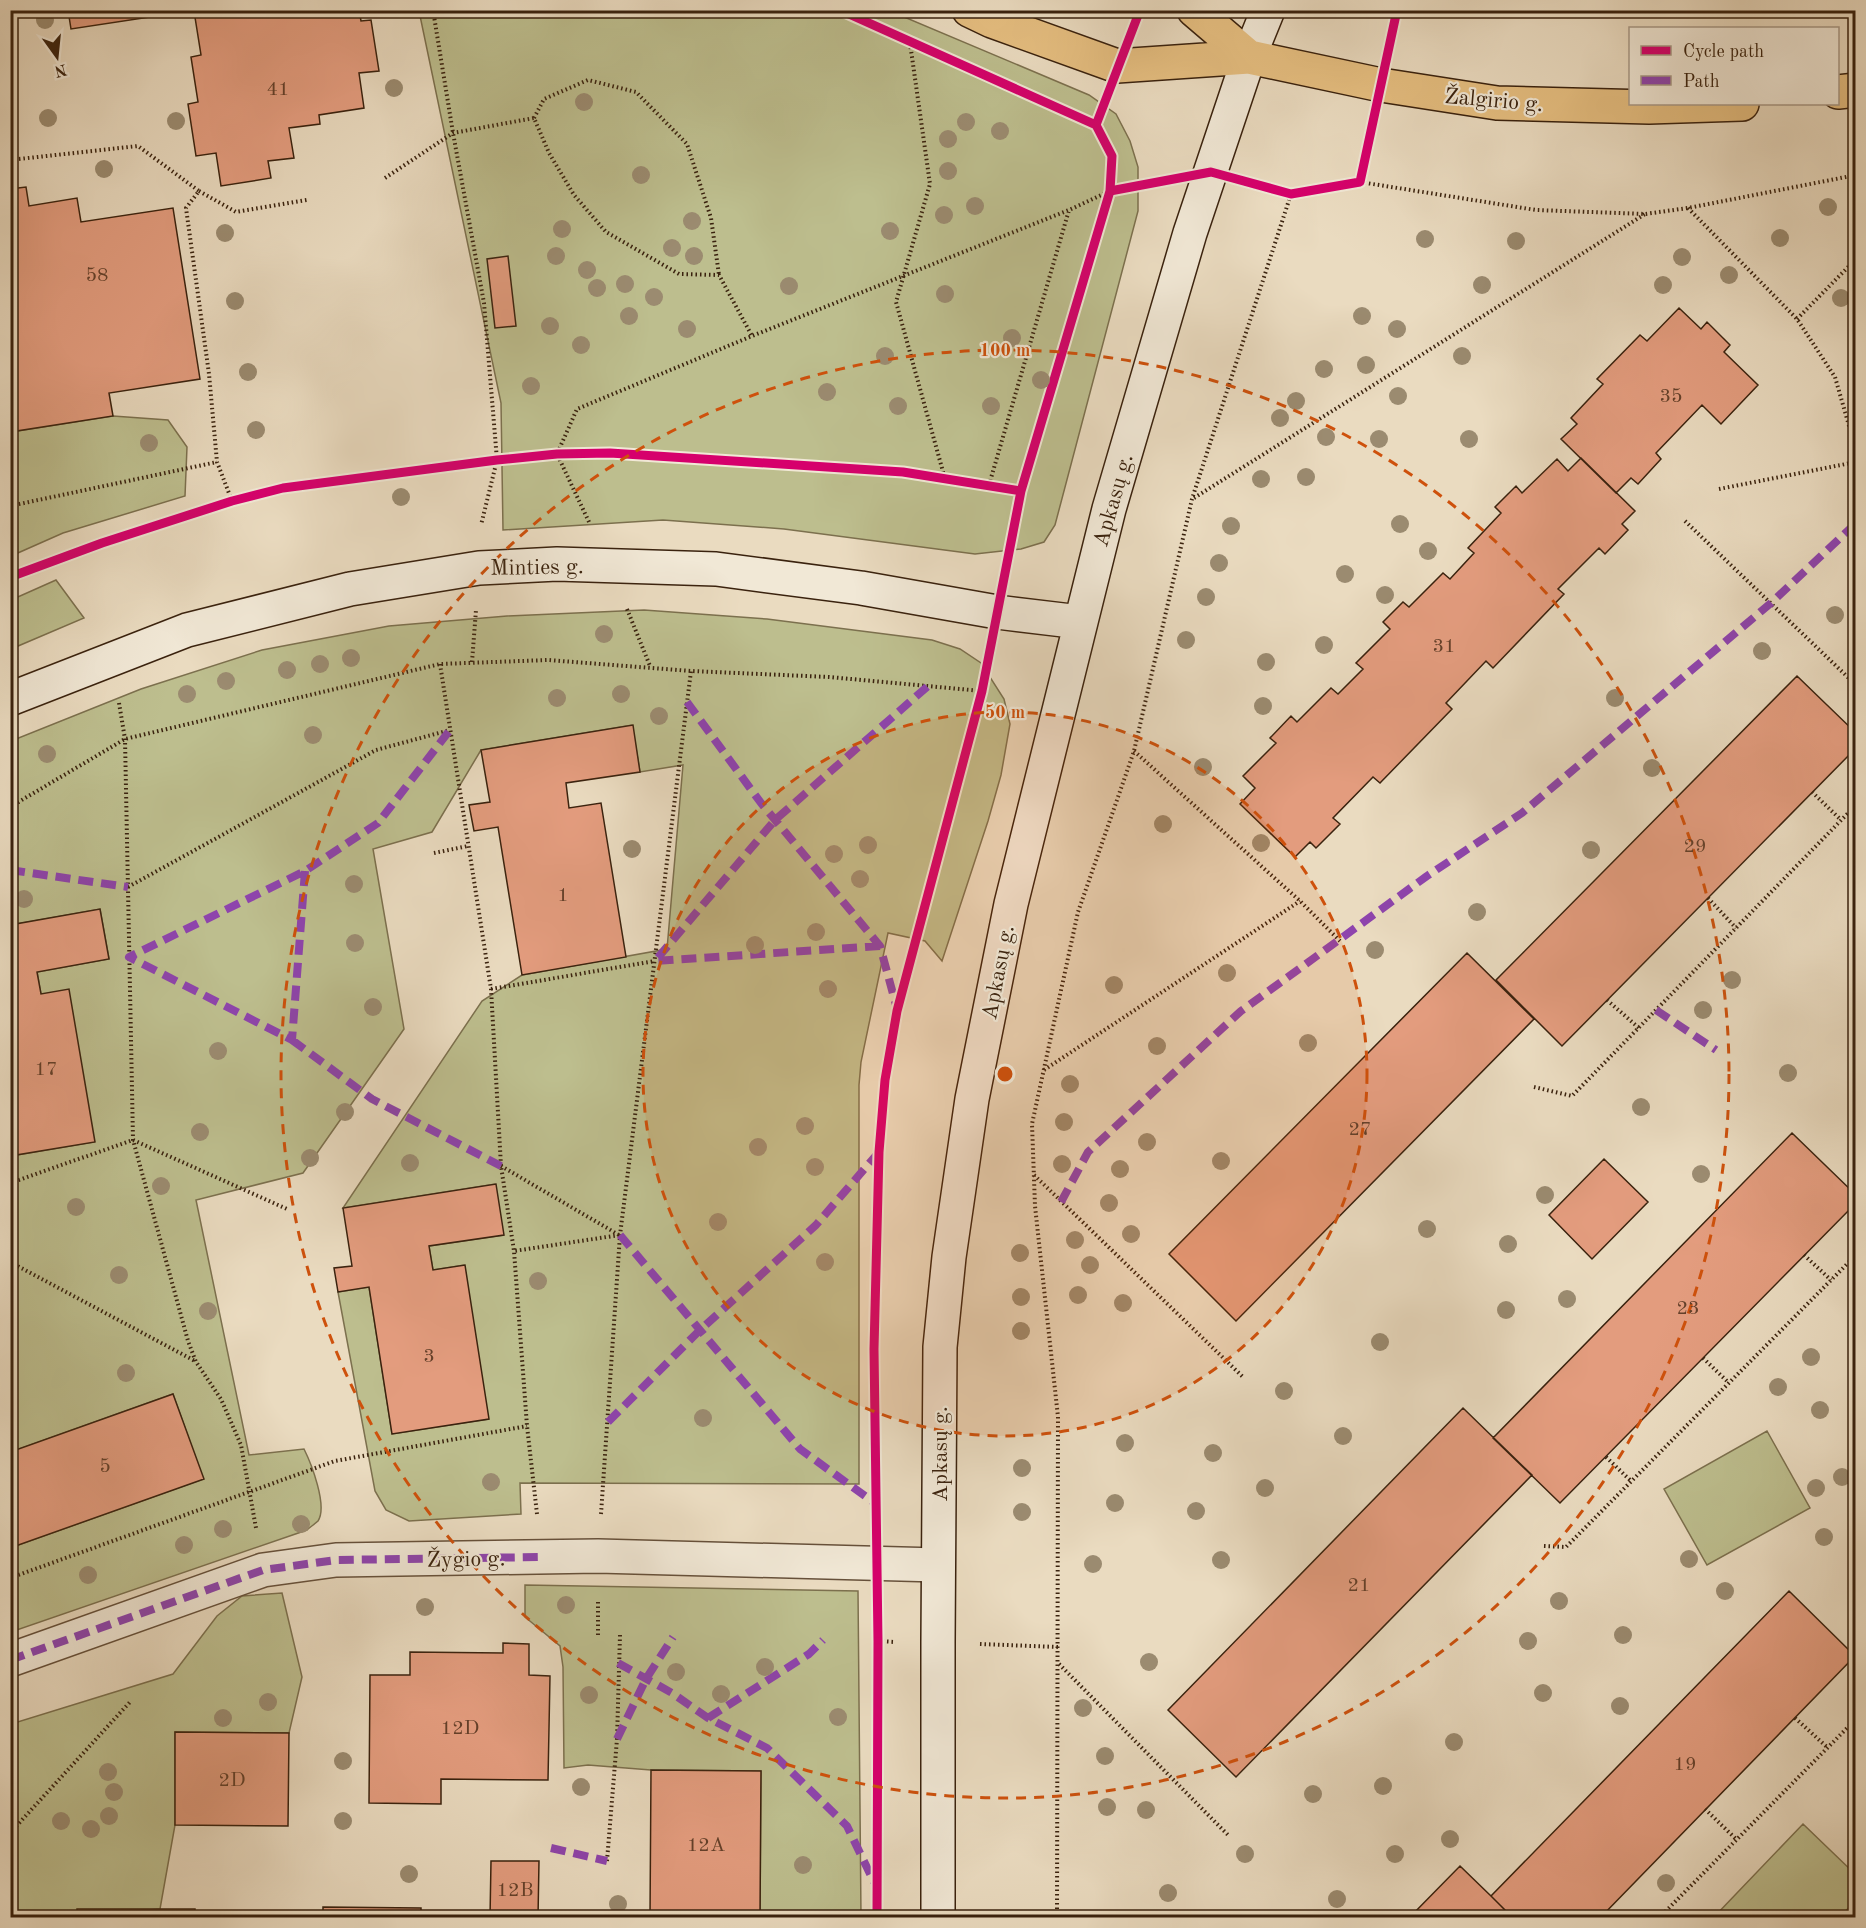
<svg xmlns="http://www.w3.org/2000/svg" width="1866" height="1928" font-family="'Old Standard TT',serif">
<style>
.green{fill:#bdbe8e;stroke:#7c704e;stroke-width:1.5}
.building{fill:#e39c7e;stroke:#3a220e;stroke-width:1.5}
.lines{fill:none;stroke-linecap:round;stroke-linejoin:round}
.street-casing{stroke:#66503a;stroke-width:36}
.secondary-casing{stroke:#3a220e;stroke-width:36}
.primary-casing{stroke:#3a220e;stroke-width:36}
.path{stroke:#3a220e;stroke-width:4;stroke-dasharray:1.5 3;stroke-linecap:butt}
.street{stroke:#f1e8d6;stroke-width:33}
.secondary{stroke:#f1e8d6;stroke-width:33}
.primary{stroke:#e5be80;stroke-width:33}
.quiet{stroke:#8e44ad;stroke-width:8;stroke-dasharray:15 8;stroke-linecap:butt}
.cycleway-casing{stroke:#f1e8d6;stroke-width:13}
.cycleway{stroke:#d6006c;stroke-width:9}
.tree{fill:#9b8b70}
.ring{fill:none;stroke:#ce510c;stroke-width:3;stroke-dasharray:10 8}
.labels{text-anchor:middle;stroke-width:4.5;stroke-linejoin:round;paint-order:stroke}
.number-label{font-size:20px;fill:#64402a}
.street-label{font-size:22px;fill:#3a220e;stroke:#f1e8d6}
.centre{fill:#ce510c;stroke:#f1e8d6;stroke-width:3}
.ring-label{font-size:18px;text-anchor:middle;font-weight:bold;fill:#ce510c;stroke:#f1e8d6;stroke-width:4.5;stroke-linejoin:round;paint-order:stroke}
</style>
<rect width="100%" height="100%" fill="#eadbc0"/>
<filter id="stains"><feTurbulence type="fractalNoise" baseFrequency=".00333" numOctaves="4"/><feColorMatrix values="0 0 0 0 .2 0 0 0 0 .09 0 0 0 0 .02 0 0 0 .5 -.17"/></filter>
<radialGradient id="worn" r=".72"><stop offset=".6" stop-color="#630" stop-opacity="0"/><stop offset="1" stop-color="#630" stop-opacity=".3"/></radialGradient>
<path class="green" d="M419,11H890L1089,95L1116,114L1130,141L1138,167V211L1055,525L1044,542L1021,549L975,554L784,529L663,520L503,530L501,403Z
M113,416L168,420L187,447L185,496L63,533L11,556V432Z
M56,580L84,618L11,649V600Z
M644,610L767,619L932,640L960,649L981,663L1004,699L1010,724L1001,775L988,821L942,961L925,941L888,933L861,1062L859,1085V1484L520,1483L521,1514L409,1521L386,1510L375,1491L338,1292L369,1287L392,1434L488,1419L464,1265L433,1270L429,1246L503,1235L495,1184L343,1208L482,1001L522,975L667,949L683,765L640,772L632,725L481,750L432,832L373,849L404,1029L303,1173L196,1200L249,1455L304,1449C311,1463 328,1506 318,1521C315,1524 310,1527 307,1530L11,1632L10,1548L203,1479L173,1394L11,1452V1156L94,1142L41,994L37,972L109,959L100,909L11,925V741L141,689L262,650L389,626L507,616Z
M1767,1431L1810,1508L1707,1565L1664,1489Z
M525,1585L858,1591L861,1917H760L761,1771L651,1770L588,1765L564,1768L563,1667L560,1646L525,1617Z
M282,1593L302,1677L289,1733L175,1732V1825L160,1909L77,1917L11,1918V1724L173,1674L217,1616L242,1596Z
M1803,1824L1855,1874V1901L1840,1917H1714Z"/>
<path class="building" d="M68,10H196L71,29Z
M359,10L361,21L371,20L379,71L359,73L364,108L319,115L320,124L289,128L294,158L268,161L271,178L221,186L216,153L196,156L188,104L198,102L191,57L201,55L194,11Z
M26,187L29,206L77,198L81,222L173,208L200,379L109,393L113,416L10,432V358L16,357L10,325V189Z
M508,256L516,326L495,328L487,259Z
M1679,308L1701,329L1707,322L1730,345L1724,352L1758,385L1721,424L1702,405L1656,453L1661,459L1638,484L1631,478L1616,493L1561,439L1577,424L1571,418L1603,384L1597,379L1640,335L1647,341Z
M1581,458L1635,511L1622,524L1628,530L1605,554L1599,548L1558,589L1564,594L1493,668L1486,661L1446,703L1452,709L1380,783L1373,777L1333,818L1340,824L1316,848L1310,842L1295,857L1240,804L1255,788L1243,776L1276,743L1270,738L1291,716L1297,722L1331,688L1338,694L1363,669L1356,663L1390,629L1383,622L1403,602L1409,607L1443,573L1450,579L1474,553L1468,548L1501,513L1495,507L1516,486L1522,493L1557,459L1568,471Z
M1797,676L1856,733V748L1562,1046L1496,980Z
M633,725L640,772L566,783L569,808L601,803L626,957L522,975L498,827L474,831L469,805L490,802L481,750Z
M100,909L109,959L37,972L41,994L69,989L95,1142L10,1156V925Z
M1467,953L1534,1019L1236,1321L1169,1254Z
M1792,1133L1856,1195V1203L1560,1503L1493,1438Z
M1604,1159L1648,1202L1592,1259L1549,1215Z
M496,1184L504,1235L429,1246L433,1270L465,1265L489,1419L392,1434L369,1287L338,1292L334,1268L352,1266L343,1208Z
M173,1394L204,1479L10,1548V1452Z
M1463,1408L1532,1475L1236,1777L1168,1710Z
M1789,1591L1855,1656L1600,1918H1513L1491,1896Z
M503,1643L529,1644V1675L550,1676L548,1780L441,1779V1804L369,1803L370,1675H410V1652L503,1653Z
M175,1732L289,1733L288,1826L175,1825Z
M651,1770L761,1771L760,1918H650Z
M491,1861H539L538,1918H490Z
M1460,1866L1491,1896L1513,1918H1409Z
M323,1907L421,1908V1918H323Z
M77,1909H195V1918H77Z"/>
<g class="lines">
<defs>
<path id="street" d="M10,1660L263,1570L336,1560L598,1556L938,1565"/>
<path id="secondary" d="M10,699L187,630L350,589L479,568L557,564L716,569L861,588L997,612L1080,622
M938,1918V1643L940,1347L949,1257L972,1099L1011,904L1109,509L1190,233L1249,57L1268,10"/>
<path id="primary" d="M969,10L992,21L1117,66L1249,57L1381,85L1497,103L1649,107L1742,104
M1194,10L1249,57
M1838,92L1856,90"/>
</defs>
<use href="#street" class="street-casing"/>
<use href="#secondary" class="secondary-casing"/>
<use href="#primary" class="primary-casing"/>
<path class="path" d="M433,10L453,133L484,303L497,460L481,525
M910,43L930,184L896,302L945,479
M534,118L544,99L588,80L636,92L687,144L711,218L719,275
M10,160L138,146L199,191L186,208L209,374L217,462L232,501
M385,178L453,133L534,118L549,153L574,195L606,232L679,274L719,275L752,336
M1360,182L1536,210L1645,214L1688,208L1856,175
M199,191L236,212L307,200
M1688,208L1797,319L1835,377L1856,450
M1797,319L1856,259
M989,485L1069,210
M1719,489L1856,462
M1194,498L1645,214
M10,506L217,462
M1685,521L1856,685
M589,522L557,454L577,409L752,336L1069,210L1110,191
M627,609L650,666
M472,662L476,610
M440,664L491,989L501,1166L514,1251
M119,703L125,739L133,1140L188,1341L196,1362L221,1399L241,1445L256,1528
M1134,751L1300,901L1340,941
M1812,792L1841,820
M10,807L125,739L440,664L548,660L691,671L829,677L982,691
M434,853L468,846
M128,887L376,750L450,730
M1708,898L1736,928
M491,989L655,961
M1607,1000L1639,1028
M1044,1070L1300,901
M1534,1087L1572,1096L1856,805
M501,1166L619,1235
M1034,1175L1243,1377
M10,1183L133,1140L287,1209
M1804,1255L1831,1280
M10,1262L195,1361
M1703,1358L1729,1383
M1606,1457L1631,1481
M537,1514L527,1426L514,1251L620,1235
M601,1514L620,1235L691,671
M1544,1546L1566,1547L1856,1255
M10,1578L335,1461L527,1426
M598,1635V1599
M878,1641L895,1642
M980,1644L1058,1647
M1059,1664L1229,1836
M1795,1718L1827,1747
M1705,1809L1736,1839
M10,1833L130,1702
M607,1861L617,1739L620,1635
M1057,1918L1058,1417L1035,1206L1032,1124L1078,912L1134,751L1192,499L1291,194
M1659,1918L1856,1719"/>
<use href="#street" class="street"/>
<use href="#secondary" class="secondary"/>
<use href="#primary" class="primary"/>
<path class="quiet" d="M687,702L761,803L880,946L896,1005
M10,870L128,887
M305,871L292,1040L129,957L305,871L378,823L450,730
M880,946L655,961L775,820L928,686
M1656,1010L1716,1050
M292,1040L372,1099L501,1166
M1061,1202L1088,1152L1241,1011L1427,876L1522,813L1771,603L1856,523
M620,1235L800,1449L876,1504
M608,1422L699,1331L816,1225L879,1152
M10,1660L263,1570L336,1560L542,1557
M618,1663L672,1693L708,1718L767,1748L847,1826L874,1882
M708,1718L809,1654L823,1640
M617,1739L646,1679L673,1637
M551,1848L607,1861"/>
<defs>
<path id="cycleway" d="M840,10L1096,125L1112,156L1110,191L1021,491L982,691L897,1011L885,1080L879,1152L874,1349L878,1641L877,1918
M1096,125L1140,10
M1110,191L1211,172L1291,194L1360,182L1397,10
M10,577L102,543L232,501L283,488L497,460L557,454L610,453L903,472L1021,491"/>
</defs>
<use href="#cycleway" class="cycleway-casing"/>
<use href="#cycleway" class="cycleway"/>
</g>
<g class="tree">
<circle cx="45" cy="20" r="9"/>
<circle cx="394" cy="88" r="9"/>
<circle cx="584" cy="102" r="9"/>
<circle cx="48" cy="118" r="9"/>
<circle cx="176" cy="121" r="9"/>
<circle cx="966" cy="122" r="9"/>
<circle cx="1000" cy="131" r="9"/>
<circle cx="948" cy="139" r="9"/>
<circle cx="104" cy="169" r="9"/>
<circle cx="948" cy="171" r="9"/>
<circle cx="641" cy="175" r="9"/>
<circle cx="975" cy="206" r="9"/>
<circle cx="1828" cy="207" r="9"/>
<circle cx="944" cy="215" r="9"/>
<circle cx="692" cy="221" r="9"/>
<circle cx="562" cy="229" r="9"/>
<circle cx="890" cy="231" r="9"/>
<circle cx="225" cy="233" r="9"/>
<circle cx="1780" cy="238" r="9"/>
<circle cx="1425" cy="239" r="9"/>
<circle cx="1516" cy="241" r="9"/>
<circle cx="672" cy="248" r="9"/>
<circle cx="556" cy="256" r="9"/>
<circle cx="694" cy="256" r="9"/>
<circle cx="1682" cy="257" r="9"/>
<circle cx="587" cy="270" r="9"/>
<circle cx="1729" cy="275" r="9"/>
<circle cx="625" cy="284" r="9"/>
<circle cx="1482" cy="285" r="9"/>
<circle cx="1663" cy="285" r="9"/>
<circle cx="789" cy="286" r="9"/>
<circle cx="597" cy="288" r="9"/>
<circle cx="945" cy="294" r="9"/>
<circle cx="654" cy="297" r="9"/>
<circle cx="1841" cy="298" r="9"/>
<circle cx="235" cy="301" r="9"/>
<circle cx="629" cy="316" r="9"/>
<circle cx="1362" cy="316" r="9"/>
<circle cx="550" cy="326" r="9"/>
<circle cx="687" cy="329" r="9"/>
<circle cx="1397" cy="329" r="9"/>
<circle cx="1012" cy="338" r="9"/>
<circle cx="581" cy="345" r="9"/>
<circle cx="885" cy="356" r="9"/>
<circle cx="1462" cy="356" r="9"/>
<circle cx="1366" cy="365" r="9"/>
<circle cx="1324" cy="369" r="9"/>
<circle cx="248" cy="372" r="9"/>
<circle cx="1041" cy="380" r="9"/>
<circle cx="531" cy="386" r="9"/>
<circle cx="827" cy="392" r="9"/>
<circle cx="1398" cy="396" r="9"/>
<circle cx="1296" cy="401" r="9"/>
<circle cx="898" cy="406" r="9"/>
<circle cx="991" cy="406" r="9"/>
<circle cx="1280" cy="418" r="9"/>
<circle cx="256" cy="430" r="9"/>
<circle cx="1326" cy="437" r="9"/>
<circle cx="1379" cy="439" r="9"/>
<circle cx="1469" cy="439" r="9"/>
<circle cx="149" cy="443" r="9"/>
<circle cx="1306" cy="477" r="9"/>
<circle cx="1261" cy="479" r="9"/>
<circle cx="401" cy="497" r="9"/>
<circle cx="1400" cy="524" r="9"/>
<circle cx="1231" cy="526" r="9"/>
<circle cx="1428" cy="551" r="9"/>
<circle cx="1219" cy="563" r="9"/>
<circle cx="1345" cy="574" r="9"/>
<circle cx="1385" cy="595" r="9"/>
<circle cx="1206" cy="597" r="9"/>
<circle cx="1835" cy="615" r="9"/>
<circle cx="604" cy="634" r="9"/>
<circle cx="1186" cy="640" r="9"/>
<circle cx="1324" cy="645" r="9"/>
<circle cx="1762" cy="651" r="9"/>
<circle cx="351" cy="658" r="9"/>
<circle cx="1266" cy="662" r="9"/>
<circle cx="320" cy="664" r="9"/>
<circle cx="287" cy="670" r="9"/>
<circle cx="226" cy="681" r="9"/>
<circle cx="187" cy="694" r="9"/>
<circle cx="621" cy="694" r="9"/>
<circle cx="557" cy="698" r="9"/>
<circle cx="1615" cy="698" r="9"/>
<circle cx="1263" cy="706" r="9"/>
<circle cx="659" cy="716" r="9"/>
<circle cx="313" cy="735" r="9"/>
<circle cx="47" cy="754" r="9"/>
<circle cx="1203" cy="767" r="9"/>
<circle cx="1652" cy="768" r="9"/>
<circle cx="1163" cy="824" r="9"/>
<circle cx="1261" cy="843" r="9"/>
<circle cx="868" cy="845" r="9"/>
<circle cx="632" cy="849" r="9"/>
<circle cx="1591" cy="850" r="9"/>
<circle cx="834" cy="854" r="9"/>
<circle cx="860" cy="879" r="9"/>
<circle cx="354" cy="884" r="9"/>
<circle cx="24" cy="899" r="9"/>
<circle cx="1477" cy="912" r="9"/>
<circle cx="816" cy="932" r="9"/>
<circle cx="355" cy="943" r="9"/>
<circle cx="755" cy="945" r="9"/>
<circle cx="1375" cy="950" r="9"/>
<circle cx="1227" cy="973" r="9"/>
<circle cx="1732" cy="980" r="9"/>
<circle cx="1114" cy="985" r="9"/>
<circle cx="828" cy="989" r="9"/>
<circle cx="373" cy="1007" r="9"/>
<circle cx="1703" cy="1010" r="9"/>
<circle cx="1308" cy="1043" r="9"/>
<circle cx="1157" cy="1046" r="9"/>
<circle cx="218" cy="1051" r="9"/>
<circle cx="1788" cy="1073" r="9"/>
<circle cx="1070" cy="1084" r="9"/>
<circle cx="1641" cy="1107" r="9"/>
<circle cx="345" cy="1112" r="9"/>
<circle cx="1064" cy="1122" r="9"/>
<circle cx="805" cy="1126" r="9"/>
<circle cx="200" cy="1132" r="9"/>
<circle cx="1147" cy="1142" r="9"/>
<circle cx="758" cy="1147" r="9"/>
<circle cx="310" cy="1158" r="9"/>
<circle cx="1221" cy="1161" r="9"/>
<circle cx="410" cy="1163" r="9"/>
<circle cx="1062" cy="1164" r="9"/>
<circle cx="815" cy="1167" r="9"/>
<circle cx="1120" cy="1169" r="9"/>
<circle cx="1701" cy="1174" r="9"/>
<circle cx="161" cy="1186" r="9"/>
<circle cx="1545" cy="1195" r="9"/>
<circle cx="1109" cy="1203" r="9"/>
<circle cx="76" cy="1207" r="9"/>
<circle cx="718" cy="1222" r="9"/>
<circle cx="1427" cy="1229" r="9"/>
<circle cx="1131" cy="1234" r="9"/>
<circle cx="1075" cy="1240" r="9"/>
<circle cx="1508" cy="1244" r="9"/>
<circle cx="1020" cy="1253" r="9"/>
<circle cx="825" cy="1262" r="9"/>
<circle cx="1090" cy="1265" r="9"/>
<circle cx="119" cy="1275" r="9"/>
<circle cx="538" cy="1281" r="9"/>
<circle cx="1078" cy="1295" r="9"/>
<circle cx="1021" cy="1297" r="9"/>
<circle cx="1567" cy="1299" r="9"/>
<circle cx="1123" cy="1303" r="9"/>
<circle cx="1506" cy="1310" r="9"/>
<circle cx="208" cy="1311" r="9"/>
<circle cx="1021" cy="1331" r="9"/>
<circle cx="1380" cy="1342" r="9"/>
<circle cx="1811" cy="1357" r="9"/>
<circle cx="126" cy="1373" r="9"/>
<circle cx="1778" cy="1387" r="9"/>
<circle cx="1284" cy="1391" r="9"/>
<circle cx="1820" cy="1410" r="9"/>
<circle cx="703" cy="1418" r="9"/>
<circle cx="1343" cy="1436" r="9"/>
<circle cx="1125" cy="1443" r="9"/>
<circle cx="1213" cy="1453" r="9"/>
<circle cx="1022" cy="1468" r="9"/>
<circle cx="1842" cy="1477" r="9"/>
<circle cx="491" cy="1482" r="9"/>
<circle cx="1265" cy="1488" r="9"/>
<circle cx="1816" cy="1488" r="9"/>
<circle cx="1115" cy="1503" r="9"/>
<circle cx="1196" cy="1511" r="9"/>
<circle cx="1022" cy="1512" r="9"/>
<circle cx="301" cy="1524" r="9"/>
<circle cx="223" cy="1529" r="9"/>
<circle cx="1824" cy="1537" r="9"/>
<circle cx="184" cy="1545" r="9"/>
<circle cx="1689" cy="1559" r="9"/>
<circle cx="1221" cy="1560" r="9"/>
<circle cx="1093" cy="1564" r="9"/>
<circle cx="88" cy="1575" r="9"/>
<circle cx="1725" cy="1591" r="9"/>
<circle cx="1559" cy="1601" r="9"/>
<circle cx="566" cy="1605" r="9"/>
<circle cx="425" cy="1607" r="9"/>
<circle cx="1623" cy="1635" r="9"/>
<circle cx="1528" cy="1641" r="9"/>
<circle cx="1149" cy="1662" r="9"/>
<circle cx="765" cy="1667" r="9"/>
<circle cx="676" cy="1672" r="9"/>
<circle cx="1543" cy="1693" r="9"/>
<circle cx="721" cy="1694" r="9"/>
<circle cx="589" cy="1695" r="9"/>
<circle cx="268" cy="1702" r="9"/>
<circle cx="1620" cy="1706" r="9"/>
<circle cx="1083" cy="1708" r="9"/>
<circle cx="838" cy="1717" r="9"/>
<circle cx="223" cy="1718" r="9"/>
<circle cx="1454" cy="1742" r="9"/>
<circle cx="1105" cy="1756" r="9"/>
<circle cx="343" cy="1761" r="9"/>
<circle cx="108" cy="1772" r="9"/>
<circle cx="1383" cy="1786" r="9"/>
<circle cx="581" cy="1787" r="9"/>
<circle cx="114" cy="1792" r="9"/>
<circle cx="1313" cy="1794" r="9"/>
<circle cx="1107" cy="1807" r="9"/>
<circle cx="1146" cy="1810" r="9"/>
<circle cx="109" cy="1816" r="9"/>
<circle cx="61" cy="1821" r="9"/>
<circle cx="343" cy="1821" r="9"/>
<circle cx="91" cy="1829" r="9"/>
<circle cx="1450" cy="1839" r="9"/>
<circle cx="1245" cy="1854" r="9"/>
<circle cx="1395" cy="1854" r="9"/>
<circle cx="803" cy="1865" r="9"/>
<circle cx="409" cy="1874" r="9"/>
<circle cx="1666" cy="1883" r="9"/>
<circle cx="1168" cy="1893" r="9"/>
<circle cx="1337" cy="1899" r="9"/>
<circle cx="618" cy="1904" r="9"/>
</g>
<circle cx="1005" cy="1074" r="362" fill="#ce510c" fill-opacity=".12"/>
<g class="ring">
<circle cx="1005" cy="1074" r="362"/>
<circle cx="1005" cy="1074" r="724"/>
</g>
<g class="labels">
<g class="number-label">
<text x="278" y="95">41</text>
<text x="97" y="281">58</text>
<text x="1671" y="402">35</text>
<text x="1444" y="652">31</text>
<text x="1695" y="852">29</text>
<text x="563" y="901">1</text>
<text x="46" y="1075">17</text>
<text x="1360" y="1135">27</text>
<text x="1688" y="1314">23</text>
<text x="429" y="1362">3</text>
<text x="105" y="1472">5</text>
<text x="1359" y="1591">21</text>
<text x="460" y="1734">12D</text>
<text x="1685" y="1770">19</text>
<text x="232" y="1786">2D</text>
<text x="706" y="1851">12A</text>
<text x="515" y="1896">12B</text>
</g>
<g class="street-label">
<text transform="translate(1494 99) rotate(5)" y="8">Žalgirio g.</text>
<text transform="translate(1112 500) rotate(-74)" y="8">Apkasų g.</text>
<text transform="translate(537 566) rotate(-1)" y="8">Minties g.</text>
<text transform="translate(997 972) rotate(-79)" y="8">Apkasų g.</text>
<text transform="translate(939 1454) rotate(-90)" y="8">Apkasų g.</text>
<text transform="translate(466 1558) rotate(-1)" y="8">Žygio g.</text>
</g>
</g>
<circle cx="1005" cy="1074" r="9" class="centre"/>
<g class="ring-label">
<text x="1005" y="356">100 m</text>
<text x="1005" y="718">50 m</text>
</g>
<rect width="1866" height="1928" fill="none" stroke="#eadbc0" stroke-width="36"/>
<rect x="12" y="12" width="1842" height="1904" fill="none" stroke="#3a220e" stroke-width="3"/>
<rect x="18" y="18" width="1830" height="1892" fill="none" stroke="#3a220e" stroke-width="1.5"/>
<rect x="1629" y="27" width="210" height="78" fill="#f1e8d6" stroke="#a89986" stroke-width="1.5"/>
<rect x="1641" y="46" width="30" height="9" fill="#d6006c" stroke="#a89986" stroke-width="1.5"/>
<text x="1683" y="57" font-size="18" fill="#3a220e">Cycle path</text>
<rect x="1641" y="76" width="30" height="9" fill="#8e44ad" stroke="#a89986" stroke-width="1.5"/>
<text x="1683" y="87" font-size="18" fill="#3a220e">Path</text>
<g transform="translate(57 57) rotate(165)" stroke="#f1e8d6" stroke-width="4.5" paint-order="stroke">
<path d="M0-4.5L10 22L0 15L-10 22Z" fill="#3a220e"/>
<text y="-9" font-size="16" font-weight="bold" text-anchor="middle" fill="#3a220e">N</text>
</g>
<rect width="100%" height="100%" filter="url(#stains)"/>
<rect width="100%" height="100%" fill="url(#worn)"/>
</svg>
